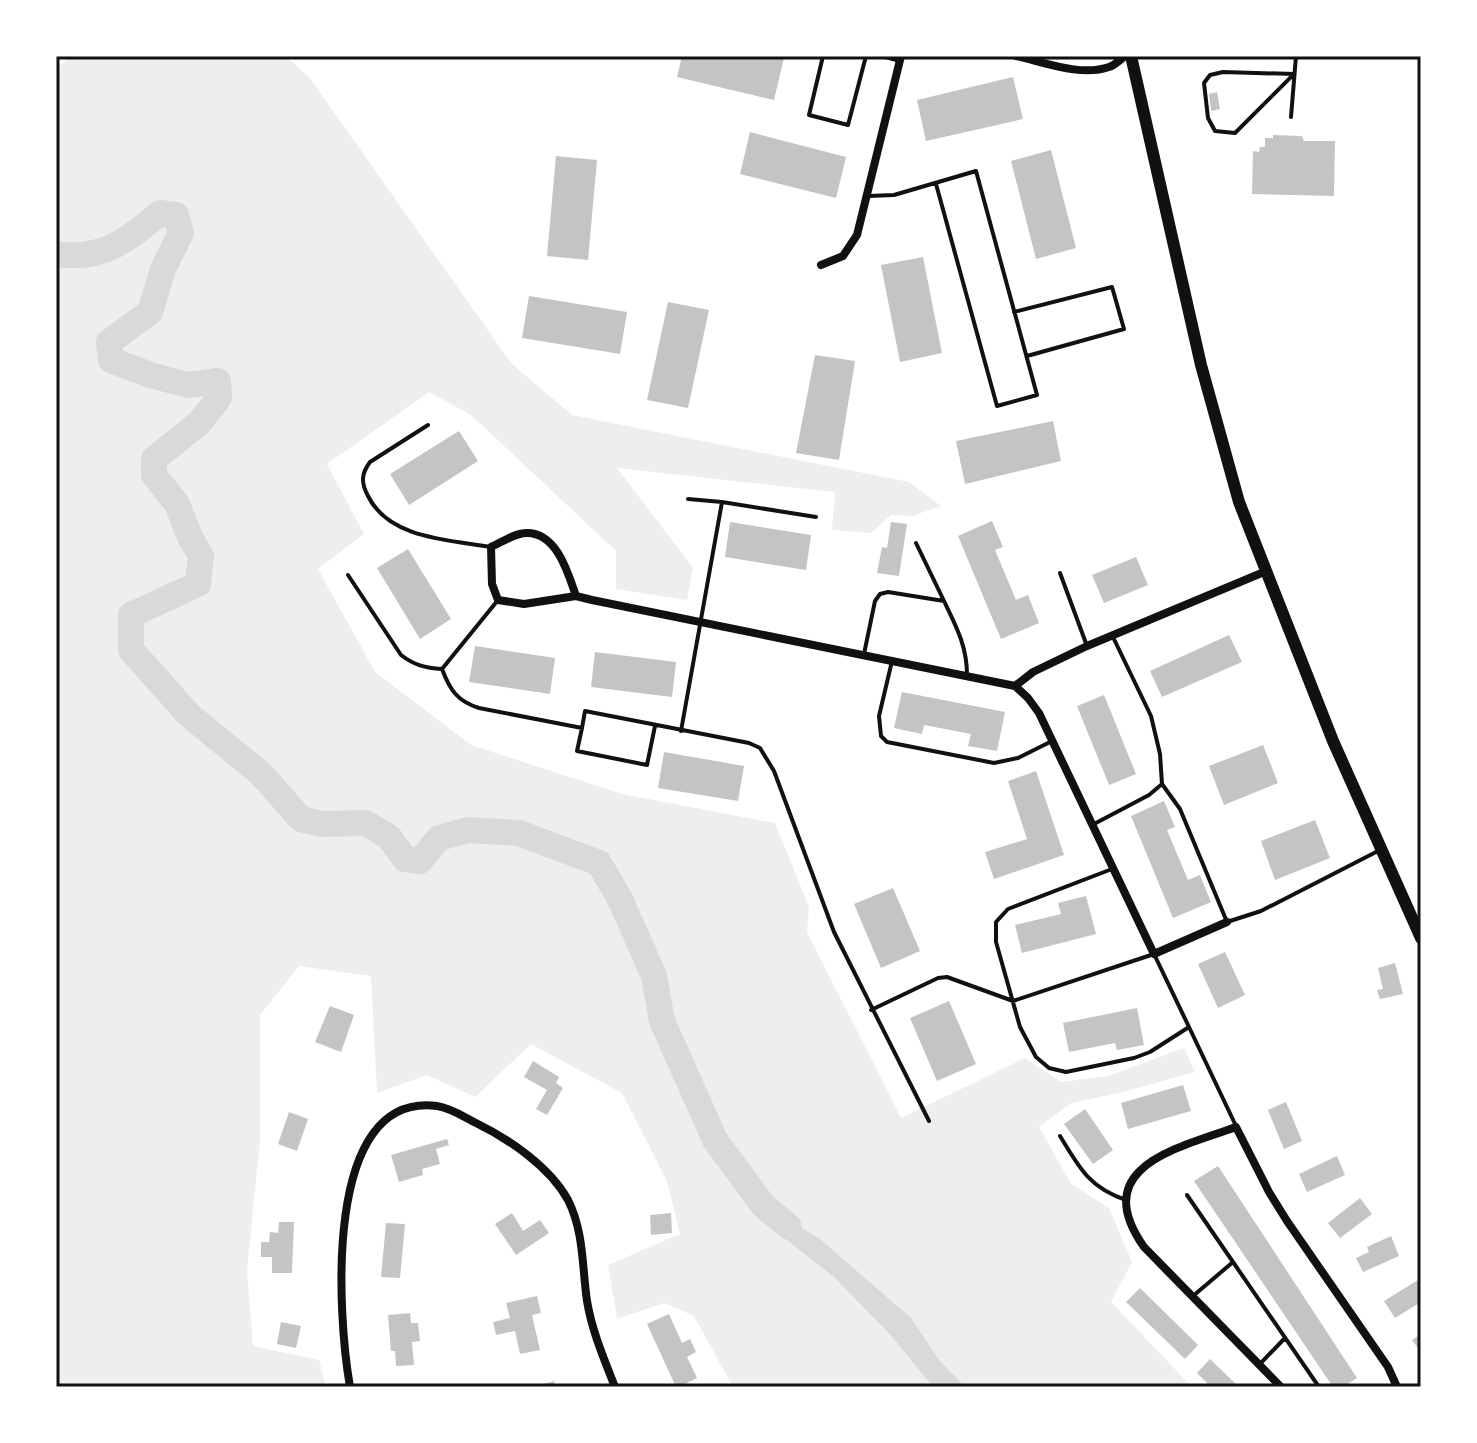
<svg xmlns="http://www.w3.org/2000/svg" width="1477" height="1443" font-family="'Golos Text',sans-serif">
<style>
.green{fill:#eee}
.water{fill:#d9d9d9}
.lines{fill:none;stroke-linecap:round;stroke-linejoin:round}
.river{stroke:#d9d9d9;stroke-width:26}
.building{fill:#c4c4c4}
.service{stroke:#111;stroke-width:4}
.minor{stroke:#111;stroke-width:8}
.secondary{stroke:#111;stroke-width:12}
.neatline{fill:none;stroke:#111;stroke-width:3}
</style>
<rect width="100%" height="100%" fill="#fff"/>
<path class="green" d="M71,56H286L309,77L511,363L572,415L909,482L941,506L912,516L891,515L871,533L832,530L835,492L617,468L693,568L687,600L616,589V551L471,415L429,392L327,464L364,534L318,569L375,672L471,745L622,794L775,823L809,907L807,932L901,1118L1025,1058L1061,1082L1108,1076L1184,1048L1195,1072L1119,1093L1071,1103L1039,1127L1071,1184L1109,1208L1132,1262L1111,1302L1192,1387H733L694,1316L664,1303L617,1319L608,1265L680,1234L667,1181L622,1093L531,1044L475,1097L427,1075L377,1093L371,976L299,966L260,1015V1140L247,1270L253,1346L319,1360L326,1387H56V69Z"/>
<path class="water" d="M763,1205L820,1239L911,1318L939,1360L965,1387H933L888,1332L833,1276L788,1241Z"/>
<g class="lines">
<path class="river" d="M56,254C102,261 126,241 160,213L176,215L181,233L163,269L150,312L109,342L111,360L150,375L188,385L218,381L219,398L199,423L154,459V475L177,504L190,537L201,556L198,584L131,615V650L189,715L260,773L301,819L322,824L366,823L389,837L405,859L420,861L439,838L468,830L519,833L599,863L620,899L654,976L662,1021L715,1140L763,1205L789,1227"/>
</g>
<path class="building" d="M682,56H777L784,58L774,100L677,77Z
M1013,77L1023,119L926,141L917,100Z
M1217,92L1220,109L1211,111L1209,94Z
M750,132L846,157L836,198L740,174Z
M1273,135L1302,136L1304,141H1335L1334,196L1252,194L1253,151L1259,152L1260,147H1265V138H1273Z
M1051,150L1076,248L1036,259L1011,161Z
M556,156L597,160L588,260L547,256Z
M923,257L942,353L900,362L881,265Z
M529,296L627,312L620,354L522,338Z
M668,302L709,310L688,408L647,400Z
M815,355L855,361L839,460L796,453Z
M1053,421L1061,461L965,484L956,441Z
M459,431L478,461L409,505L390,474Z
M992,521L1003,547L995,550L1016,600L1028,595L1039,623L1001,639L958,536Z
M730,522L811,535L806,570L725,557Z
M891,522L907,524L899,576L877,573L882,547L887,548Z
M408,549L451,619L420,639L377,568Z
M1136,557L1148,585L1104,603L1092,575Z
M1229,635L1242,662L1162,697L1150,671Z
M475,646L555,658L550,694L469,682Z
M595,652L676,662L672,697L591,687Z
M902,692L1005,712L997,751L968,746L971,734L924,725L922,734L894,728Z
M1104,695L1136,774L1109,785L1077,706Z
M1263,745L1278,783L1224,805L1209,766Z
M664,752L744,766L738,801L658,788Z
M1036,771L1064,855L994,879L985,852L1027,839L1008,781Z
M1164,801L1175,827L1167,830L1188,880L1200,875L1211,902L1173,918L1131,816Z
M1315,820L1330,858L1275,880L1261,841Z
M893,888L920,951L881,968L854,904Z
M1086,896L1096,934L1022,953L1015,925L1061,914L1058,903Z
M1225,952L1245,995L1218,1008L1198,964Z
M1395,963L1403,994L1380,999L1377,990L1383,989L1378,968Z
M949,1001L976,1064L937,1081L910,1018Z
M330,1006L354,1015L341,1052L315,1042Z
M1137,1008L1144,1045L1117,1050L1115,1043L1069,1052L1063,1023Z
M533,1061L559,1077L556,1083L563,1088L547,1115L536,1109L547,1090L524,1077Z
M1183,1085L1191,1111L1128,1129L1121,1103Z
M1286,1102L1302,1141L1284,1149L1268,1110Z
M1085,1109L1113,1150L1093,1164L1064,1124Z
M289,1112L308,1119L297,1151L278,1144Z
M447,1139L449,1145L436,1149L440,1164L422,1169L423,1175L399,1182L391,1155Z
M1337,1156L1345,1175L1307,1192L1299,1174Z
M1218,1166L1357,1378L1343,1387H1333L1194,1181Z
M1360,1198L1372,1214L1340,1238L1328,1223Z
M512,1213L523,1231L540,1220L549,1233L516,1255L495,1224Z
M671,1213L672,1233L651,1235L650,1215Z
M279,1222H294L292,1273H272V1257H261V1242H269L270,1232L278,1233Z
M386,1223L405,1224L400,1278L381,1277Z
M1391,1236L1399,1256L1363,1272L1356,1258L1369,1252L1367,1247Z
M1418,1280L1421,1286V1302L1395,1318L1384,1301Z
M1140,1288L1198,1345L1185,1359L1126,1302Z
M537,1296L541,1313L532,1315L540,1350L520,1354L515,1331L496,1335L493,1322L510,1318L506,1303Z
M410,1313L411,1323H418L420,1341L412,1342L414,1365L396,1366L395,1351H391L388,1315Z
M669,1314L682,1343L690,1339L696,1352L687,1357L697,1378L679,1387H676L647,1324Z
M281,1322L301,1326L296,1348L277,1344Z
M1421,1334V1352L1412,1340Z
M1210,1359L1239,1387H1211L1197,1373Z
M554,1381L555,1387H535V1386Z"/>
<g class="lines">
<path class="service" d="M823,56L809,115L848,125L866,56
M882,56L900,61
M1223,72L1294,74L1235,133L1215,131L1208,118L1204,83L1210,75Z
M1291,117L1296,56
M868,196L894,195L976,171L1037,395L997,406L936,184
M1014,312L1112,287L1124,329L1027,356
M428,425L370,462C361,474 361,483 368,496C389,539 450,540 491,547
M688,499L722,502
M916,543L944,601
M1060,573L1087,646
M348,575L401,655C414,665 425,668 442,669C450,690 457,701 479,708L582,728L577,751L647,765L655,726
M1112,635L1151,716L1160,754L1162,784L1180,809L1227,922L1261,911L1378,851
M864,654L875,601L880,594L888,592L944,601C956,626 967,646 967,675
M892,661L879,716L881,736L887,742L994,763L1018,758L1052,741
M442,669L498,600
M582,728L585,711L749,743L760,748L774,771L834,932L929,1121
M681,731L722,502L816,517
M1094,824L1149,795L1162,784
M871,1010L938,978L947,977L1013,1001L1154,954L1189,1027L1150,1052L1134,1058L1066,1072L1049,1068L1036,1057L1020,1027L996,942V922L1008,909L1112,869
M1189,1027L1236,1126
M1060,1136C1079,1167 1089,1188 1126,1200
M1187,1195L1233,1262
M1193,1296L1233,1262L1319,1387
M1259,1365L1284,1339"/>
<path class="minor" d="M1016,56C1044,62 1081,77 1109,67C1115,65 1120,60 1125,56
M821,265L843,256L857,235L901,56
M576,596L524,604L498,600L492,584L491,547C502,542 515,533 527,533C557,533 568,573 576,596L592,600L1015,686L1028,698L1039,713L1154,954L1227,922
M1015,686L1033,672L1087,646L1264,572
M350,1387C338,1318 321,1091 437,1106C451,1108 464,1117 476,1123C509,1139 550,1167 568,1200C584,1232 582,1266 587,1301C592,1331 604,1359 615,1387
M1281,1387L1144,1247C1087,1166 1179,1148 1236,1127L1269,1192L1287,1221L1388,1367L1397,1387"/>
<path class="secondary" d="M1131,56L1201,365L1239,502L1333,741L1421,938"/>
</g>
<rect width="1477" height="1443" fill="none" stroke="#ffffff" stroke-width="116"/>
<rect x="58" y="58" width="1361" height="1327" class="neatline"/>
</svg>
